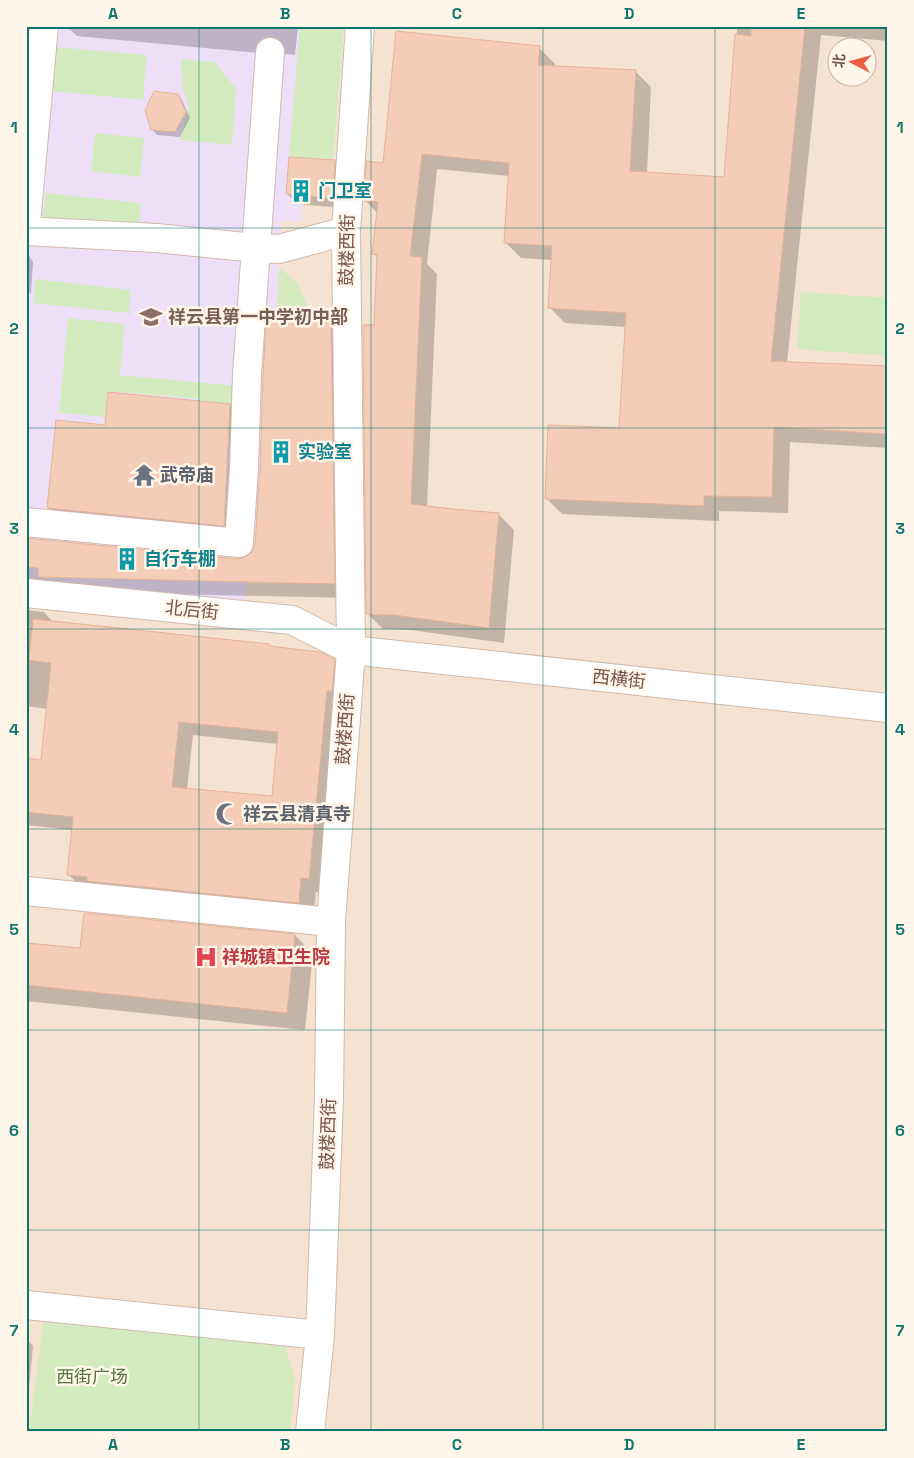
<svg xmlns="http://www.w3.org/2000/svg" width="914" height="1458" font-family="'Space Grotesk','Noto Sans SC',sans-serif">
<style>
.residential{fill:#f5e2d0;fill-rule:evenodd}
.education{fill:#eedff9}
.green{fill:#d4ebc0}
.shadow{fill:#0003;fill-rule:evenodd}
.building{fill:#f4cdb8;stroke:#e7b298;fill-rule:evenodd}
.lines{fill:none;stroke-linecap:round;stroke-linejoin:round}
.minor-casing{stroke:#d1baab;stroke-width:30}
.minor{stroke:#fff;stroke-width:28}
.grid{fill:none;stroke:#0f766e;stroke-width:1;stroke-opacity:0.55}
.labels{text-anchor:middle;stroke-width:5;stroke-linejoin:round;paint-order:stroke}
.culture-label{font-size:18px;font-weight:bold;fill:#0d838f;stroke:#fff5e9;text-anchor:start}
.street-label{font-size:18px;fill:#765547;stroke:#fff5e9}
.education-label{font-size:18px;font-weight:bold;fill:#785e54;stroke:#fff5e9;text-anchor:start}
.worship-label{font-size:18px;font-weight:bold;fill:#5b616d;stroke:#fff5e9;text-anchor:start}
.health-label{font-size:18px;font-weight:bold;fill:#be3a42;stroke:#fff5e9;text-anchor:start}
.park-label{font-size:18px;fill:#51773c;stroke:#fff5e9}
.neatline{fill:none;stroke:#0f766e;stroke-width:2}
.grid-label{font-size:16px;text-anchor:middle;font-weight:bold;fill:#0f766e}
</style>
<rect width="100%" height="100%" fill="#fdf1e2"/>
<path class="residential" d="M26,26H888V1432H26ZM836,48H866V78H836Z"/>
<path class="education" d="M26,26H344L330,198L303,196L301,222L281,221L277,321L315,323L247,582L245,603L26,577Z"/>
<path class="green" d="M300,26H344L333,159L289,157Z
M56,47L147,55L143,100L52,91Z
M181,59L215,62L236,89L232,145L180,140L189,108L183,89Z
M95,133L144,138L140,177L91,171Z
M46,193L141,203L139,227L43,217Z
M279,268L296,281L315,323L277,321Z
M36,279L131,290L129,313L33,303Z
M801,292L888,298V356L797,349Z
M68,318L125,324L120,375L238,386L233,435L195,431L198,399L108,391L105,417L59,413Z
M44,1317L284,1342L295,1378L290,1432H29Z"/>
<path class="shadow" d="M26,26H298L295,55L290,54L281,55L77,36L71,30L63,28L56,29L39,47L26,46Z
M711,26H888V41L821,35L787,363L888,367V448L790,442L788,513L719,511V521L562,514L546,498L620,429L626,327L565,323L549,307L552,260L521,258L505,242L509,176L437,169L427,264L437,274L427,507L498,514L514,530L504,643L411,630L383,629L367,613L378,258L374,254L378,214L365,200L384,164L539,48L555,64V67L635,71L651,87L647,174L725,179L737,28Z
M177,95L182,100L190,118L180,137L157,135L152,129Z
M335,161L345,171L343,208L298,204L287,194Z
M26,201L29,256L33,262L31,293L26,292Z
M331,325L346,340L349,598L38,591L26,579V552L238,560L246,558L253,553L256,544L261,469Z
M230,406L245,420L239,540L64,523L49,508L106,426Z
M26,610L44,612L54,623L268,645L270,647L334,660L349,675L323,893L316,892L313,917L83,889L68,874L73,830L26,825V760L42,761L48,709L26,706ZM193,735L278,744L273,797L187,789Z
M295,935L313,954L305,1030L26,1001V944L81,949Z
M26,1339L33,1346L26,1420Z"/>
<path class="building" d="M751,26H805L771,361L888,366V434L774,427L772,497L704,496V506L545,499L548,425L619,428L626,313L548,308L552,246L504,243L509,163L422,154L410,256L422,257L411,504L452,509L499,513L489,628L394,615L366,614L363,325H374L377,255L372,254L378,202L364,201L366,161L383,163L396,31L540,46L538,65L636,70L630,171L724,177L735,34L751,36Z
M154,91L178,94L186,112L175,132L151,130L145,110Z
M289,157L335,160L333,198L286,194Z
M266,321L331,323L335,584L38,577V568L26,567V538L237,559L245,557L252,552L255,544L260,469L263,376Z
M108,392L230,404L224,526L47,508L56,420L105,425Z
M33,619L269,644V646L320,652L335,659L332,691H327L309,879L301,878L299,903L87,881V877L67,875L73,817L26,812V758L41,760L51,663L29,660ZM179,722L278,732L272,796L172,787Z
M84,913L295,934L287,1013L26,985V943L80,948Z"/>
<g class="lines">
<defs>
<path id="minor" d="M270,52L256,248L279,249L346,231
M26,223L44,26
M26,231L156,238L256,248L247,375L244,468L239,543L26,522
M26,593L292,620L351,650L888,708
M26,891L331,922
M26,1305L320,1335
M310,1432L320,1335L329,1098L331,922L351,650L346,231L360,26"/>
</defs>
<use href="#minor" class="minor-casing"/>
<use href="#minor" class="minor"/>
</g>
<path class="grid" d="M199,26V1432M371,26V1432M543,26V1432M715,26V1432M26,228H888M26,428H888M26,629H888M26,829H888M26,1030H888M26,1230H888"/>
<defs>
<symbol id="building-bare" viewBox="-9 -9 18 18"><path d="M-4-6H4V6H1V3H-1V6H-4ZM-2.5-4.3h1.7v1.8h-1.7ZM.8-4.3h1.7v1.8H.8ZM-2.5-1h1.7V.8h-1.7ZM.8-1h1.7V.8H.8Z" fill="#0f9aa8" stroke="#fff5e9" stroke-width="2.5" paint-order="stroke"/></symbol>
<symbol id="school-bare" viewBox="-9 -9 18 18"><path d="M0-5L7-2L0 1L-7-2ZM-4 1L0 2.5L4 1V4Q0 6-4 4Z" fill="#8d6e63" stroke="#fff5e9" stroke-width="2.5" paint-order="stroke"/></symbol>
<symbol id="temple-bare" viewBox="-9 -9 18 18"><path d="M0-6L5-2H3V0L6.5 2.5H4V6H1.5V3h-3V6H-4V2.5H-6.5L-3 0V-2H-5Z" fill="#6b7280" stroke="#fff5e9" stroke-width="2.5" paint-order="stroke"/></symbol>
<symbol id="mosque-bare" viewBox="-9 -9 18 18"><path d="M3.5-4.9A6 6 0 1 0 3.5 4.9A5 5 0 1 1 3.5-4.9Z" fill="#6b7280" stroke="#fff5e9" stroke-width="2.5" paint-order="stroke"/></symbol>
<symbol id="hospital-bare" viewBox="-9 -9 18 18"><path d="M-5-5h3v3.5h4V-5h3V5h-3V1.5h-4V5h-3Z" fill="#e0444e" stroke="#fff5e9" stroke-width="2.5" paint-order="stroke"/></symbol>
</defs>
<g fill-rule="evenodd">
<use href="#building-bare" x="285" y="175" width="32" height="32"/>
<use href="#school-bare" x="135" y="301" width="32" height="32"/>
<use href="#building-bare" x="265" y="436" width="32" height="32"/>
<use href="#temple-bare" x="128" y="459" width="32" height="32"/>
<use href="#building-bare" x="111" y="543" width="32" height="32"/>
<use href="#mosque-bare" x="211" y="798" width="32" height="32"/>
<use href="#hospital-bare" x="190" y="941" width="32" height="32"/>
</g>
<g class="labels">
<g class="culture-label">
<text x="318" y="197">门卫室</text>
<text x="298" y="458">实验室</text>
<text x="144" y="565">自行车棚</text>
</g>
<g class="street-label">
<text transform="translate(347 250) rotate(-89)" y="6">鼓楼西街</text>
<text transform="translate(192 610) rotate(6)" y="6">北后街</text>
<text transform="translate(619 679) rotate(6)" y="6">西横街</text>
<text transform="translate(345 729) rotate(-86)" y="6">鼓楼西街</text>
<text transform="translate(328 1134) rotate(-88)" y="6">鼓楼西街</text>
</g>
<g class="education-label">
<text x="168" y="323">祥云县第一中学初中部</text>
</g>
<g class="worship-label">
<text x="160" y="481">武帝庙</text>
<text x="243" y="820">祥云县清真寺</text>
</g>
<g class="health-label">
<text x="222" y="963">祥城镇卫生院</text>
</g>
<g class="park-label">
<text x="92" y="1383">西街广场</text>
</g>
</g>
<rect width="914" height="1458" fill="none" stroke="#fff5e9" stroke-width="55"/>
<g transform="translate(852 62) rotate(276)"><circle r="24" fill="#fff5e9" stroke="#c8b5a8"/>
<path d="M0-4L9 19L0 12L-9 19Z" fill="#ed5e41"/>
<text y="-8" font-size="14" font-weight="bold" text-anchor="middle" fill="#765547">北</text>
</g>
<rect x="28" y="28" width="858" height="1402" class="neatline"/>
<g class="grid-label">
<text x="113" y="19">A</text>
<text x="285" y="19">B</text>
<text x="457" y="19">C</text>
<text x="629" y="19">D</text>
<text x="801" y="19">E</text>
<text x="14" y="133">1</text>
<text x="900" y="133">1</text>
<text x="14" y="334">2</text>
<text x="900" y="334">2</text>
<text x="14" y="534">3</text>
<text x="900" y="534">3</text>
<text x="14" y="735">4</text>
<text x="900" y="735">4</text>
<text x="14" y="935">5</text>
<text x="900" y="935">5</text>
<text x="14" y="1136">6</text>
<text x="900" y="1136">6</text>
<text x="14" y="1336">7</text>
<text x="900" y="1336">7</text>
<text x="113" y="1450">A</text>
<text x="285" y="1450">B</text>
<text x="457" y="1450">C</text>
<text x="629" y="1450">D</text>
<text x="801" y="1450">E</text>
</g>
</svg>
